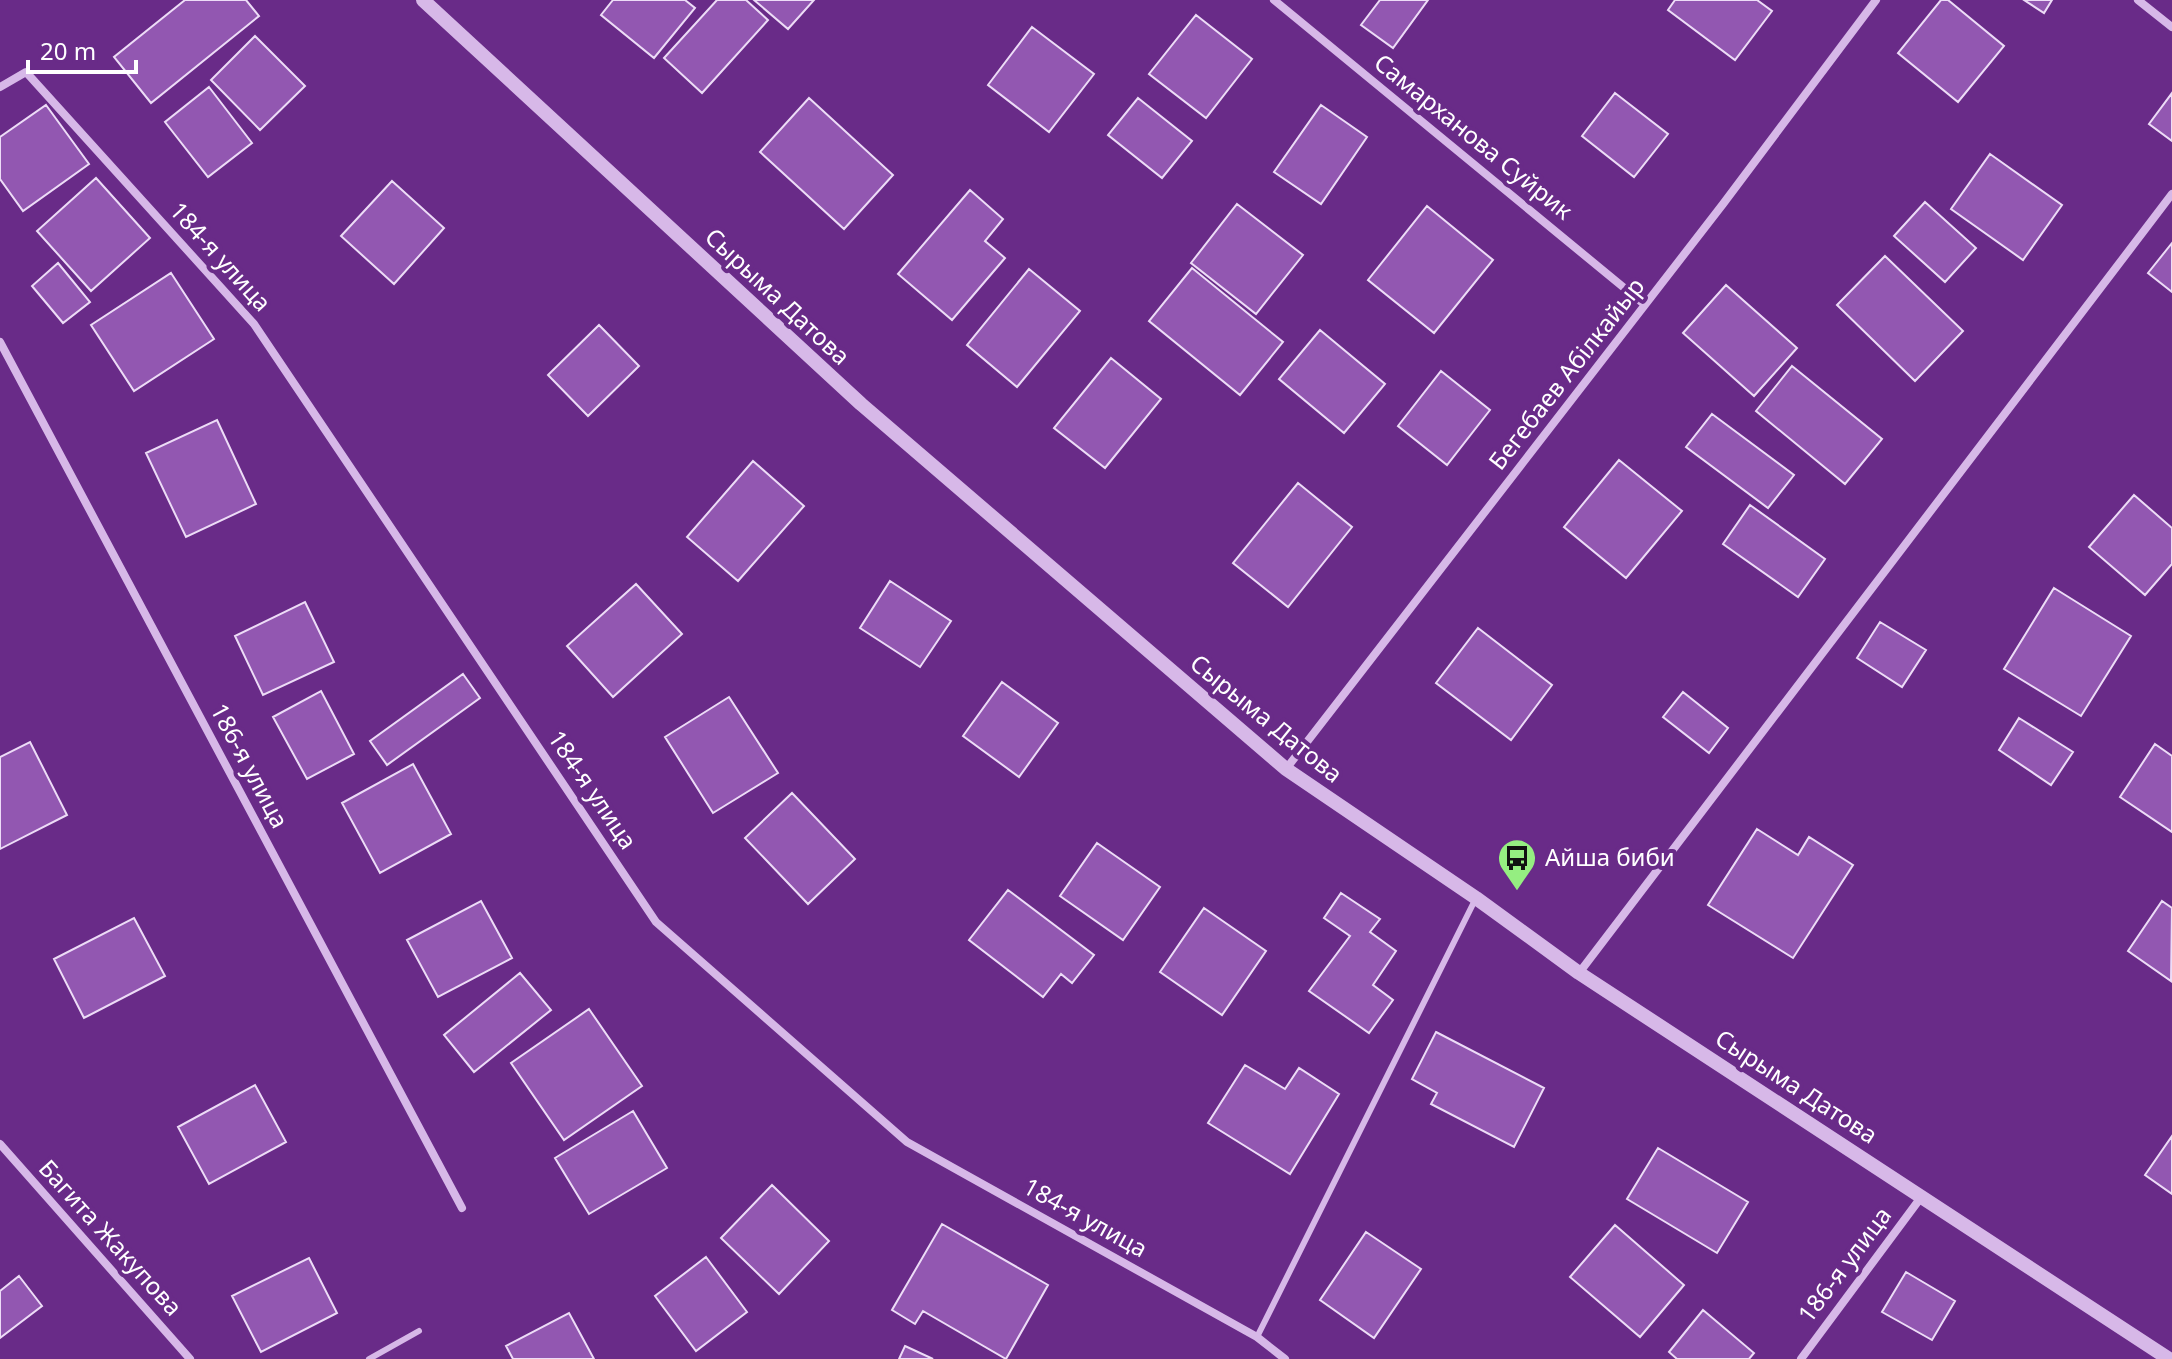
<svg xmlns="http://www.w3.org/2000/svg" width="2172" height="1359" font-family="'Noto Sans',sans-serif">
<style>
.building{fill:#9257b1;stroke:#eddcf7;stroke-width:2}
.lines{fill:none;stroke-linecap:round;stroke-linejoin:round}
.service{stroke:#d7b8e8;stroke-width:6}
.minor{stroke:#d7b8e8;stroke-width:8}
.tertiary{stroke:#d7b8e8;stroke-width:14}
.labels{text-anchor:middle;stroke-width:8;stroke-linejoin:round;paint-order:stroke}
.street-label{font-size:24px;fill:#fff;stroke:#692b88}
.poi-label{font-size:24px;fill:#fff;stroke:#692b88;text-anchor:start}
</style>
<rect width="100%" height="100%" fill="#692b88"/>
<path class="building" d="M185,0H246L259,16L151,103L114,57Z
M613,0H685L695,8L654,58L601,15Z
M717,0H746L768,20L702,93L664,58Z
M754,0H814L788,29Z
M1380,0H1428L1393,48L1361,25Z
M1675,0H1757L1772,11L1735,60L1668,10Z
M1941,0H1948L2004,46L1958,102L1898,53Z
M2024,0H2052L2044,13Z
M1196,15L1252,59L1206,118L1149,74Z
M1032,27L1094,74L1049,132L988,85Z
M255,36L305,86L260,130L211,80Z
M209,87L252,143L208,177L165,122Z
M1615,93L1668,134L1634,177L1582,136Z
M2172,93V141L2149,124Z
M809,98L893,175L844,229L760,152Z
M1138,98L1192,141L1162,178L1108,135Z
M46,105L89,164L23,211L0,179V137Z
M1321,105L1367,137L1321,204L1274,172Z
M1990,154L2062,205L2023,260L1951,209Z
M96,178L150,238L91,291L37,231Z
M392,181L444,228L394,284L341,236Z
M970,190L1003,219L985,241L1005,258L952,320L898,274Z
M1925,202L1976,248L1945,282L1894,236Z
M1237,204L1303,255L1256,314L1191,263Z
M1427,206L1493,260L1434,333L1368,280Z
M2172,243V292L2148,273Z
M1885,256L1963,331L1915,381L1837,305Z
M58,263L90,302L63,323L32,286Z
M1192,268L1283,342L1240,395L1149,321Z
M1029,269L1080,311L1017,387L967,345Z
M171,273L214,339L134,391L91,325Z
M1726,285L1797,348L1754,396L1683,333Z
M599,325L639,366L588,416L548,375Z
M1320,330L1385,384L1344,433L1279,379Z
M1111,358L1161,399L1105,468L1054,428Z
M1792,366L1882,439L1845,484L1756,411Z
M1441,371L1490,410L1447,465L1398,426Z
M1712,414L1794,475L1768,508L1686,447Z
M217,420L256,504L186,537L146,453Z
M1619,460L1682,511L1626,578L1564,527Z
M753,461L804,506L738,581L687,537Z
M1298,483L1352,527L1288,607L1233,563Z
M2134,495L2172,528V564L2145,595L2089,547Z
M1750,505L1825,559L1798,597L1723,544Z
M890,581L951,621L920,667L860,628Z
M636,584L682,634L613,697L567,646Z
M2054,588L2131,636L2081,716L2004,669Z
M305,602L334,662L263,695L235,636Z
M1880,622L1926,650L1902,687L1857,658Z
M1478,628L1552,685L1511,740L1436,683Z
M463,674L480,698L387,765L370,741Z
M1002,682L1058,723L1019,777L963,736Z
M321,691L354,754L307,779L273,717Z
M1683,692L1728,728L1709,753L1663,717Z
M729,697L778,773L713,813L665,737Z
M2019,718L2073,752L2051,785L1999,750Z
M30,742L67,815L0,849V757Z
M2155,744L2172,756V832L2120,797Z
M413,764L451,834L380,873L342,803Z
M792,793L855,859L808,904L745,838Z
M1757,829L1798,855L1809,837L1853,865L1793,958L1708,905Z
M1097,843L1160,887L1123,940L1060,896Z
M1008,890L1094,955L1072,983L1061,974L1043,997L969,940Z
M1341,893L1380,919L1370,932L1396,951L1373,985L1393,1000L1369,1033L1309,991L1350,936L1324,918Z
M481,901L512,958L438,997L407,940Z
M2162,901L2172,908L2171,981L2128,951Z
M1204,908L1266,951L1222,1015L1160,972Z
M134,918L165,976L84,1018L54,959Z
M520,973L551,1010L474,1072L444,1035Z
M589,1009L642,1086L564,1140L511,1063Z
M1436,1032L1544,1088L1514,1147L1431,1104L1437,1093L1412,1079Z
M1245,1065L1285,1089L1299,1068L1339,1094L1290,1174L1208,1123Z
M255,1085L286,1142L209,1184L178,1127Z
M633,1111L667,1168L589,1214L555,1158Z
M2172,1136V1194L2145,1175Z
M1658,1148L1748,1202L1717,1253L1627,1199Z
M772,1185L829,1241L779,1294L721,1238Z
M942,1224L1048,1285L1006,1359L923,1311L915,1324L892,1310Z
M1615,1225L1684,1285L1640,1337L1570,1277Z
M1366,1232L1421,1269L1374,1338L1320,1300Z
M706,1257L747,1312L696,1351L655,1296Z
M309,1258L337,1313L261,1352L232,1296Z
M1906,1272L1955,1301L1932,1340L1882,1312Z
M19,1276L42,1306L0,1338V1291Z
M1703,1310L1754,1353L1749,1359H1677L1669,1352Z
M569,1313L594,1359H513L506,1346Z
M905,1346L933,1359H899Z"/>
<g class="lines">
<path class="service" d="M1257,1337L1476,898
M369,1359L419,1331"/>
<path class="minor" d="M1274,0L1645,305
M2138,0L2172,27
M0,87L26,72L254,324L656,922L907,1142L1257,1337L1285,1359
M0,342L462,1208
M1286,769L1723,204L1876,0
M1579,973L2172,194
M0,1144L190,1359
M1801,1359L1922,1196"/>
<path class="tertiary" d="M423,0L861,404L1286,769L1476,898L1579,973L2169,1359"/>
</g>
<defs>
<symbol id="bus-pin" viewBox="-11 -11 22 30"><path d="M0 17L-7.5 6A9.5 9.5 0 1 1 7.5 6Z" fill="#95ee81" stroke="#692b88"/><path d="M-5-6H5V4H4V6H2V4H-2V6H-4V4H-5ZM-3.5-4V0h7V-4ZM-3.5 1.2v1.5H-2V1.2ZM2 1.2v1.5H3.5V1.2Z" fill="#111"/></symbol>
</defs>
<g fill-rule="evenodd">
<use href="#bus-pin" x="1495" y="836" width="44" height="60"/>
</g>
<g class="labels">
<g class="street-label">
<text transform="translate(1473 137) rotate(39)" y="8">Самарханова Суйрик</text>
<text transform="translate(220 257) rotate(48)" y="8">184-я улица</text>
<text transform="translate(777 297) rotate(43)" y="8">Сырыма Датова</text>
<text transform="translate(1567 374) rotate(-52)" y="8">Бегебаев Абілкайыр</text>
<text transform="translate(1266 719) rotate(39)" y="8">Сырыма Датова</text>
<text transform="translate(249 766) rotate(62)" y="8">186-я улица</text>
<text transform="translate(592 790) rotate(56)" y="8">184-я улица</text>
<text transform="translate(1796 1087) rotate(33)" y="8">Сырыма Датова</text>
<text transform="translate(1085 1218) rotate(29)" y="8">184-я улица</text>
<text transform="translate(110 1238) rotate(48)" y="8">Багита Жакупова</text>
<text transform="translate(1845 1265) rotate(-53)" y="8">186-я улица</text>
</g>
<g class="poi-label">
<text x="1545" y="866">Айша биби</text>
</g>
</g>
<path d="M28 60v12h108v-12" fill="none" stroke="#ffffff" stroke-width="4"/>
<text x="40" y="60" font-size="24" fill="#ffffff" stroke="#692b88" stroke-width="6" paint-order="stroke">20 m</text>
</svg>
